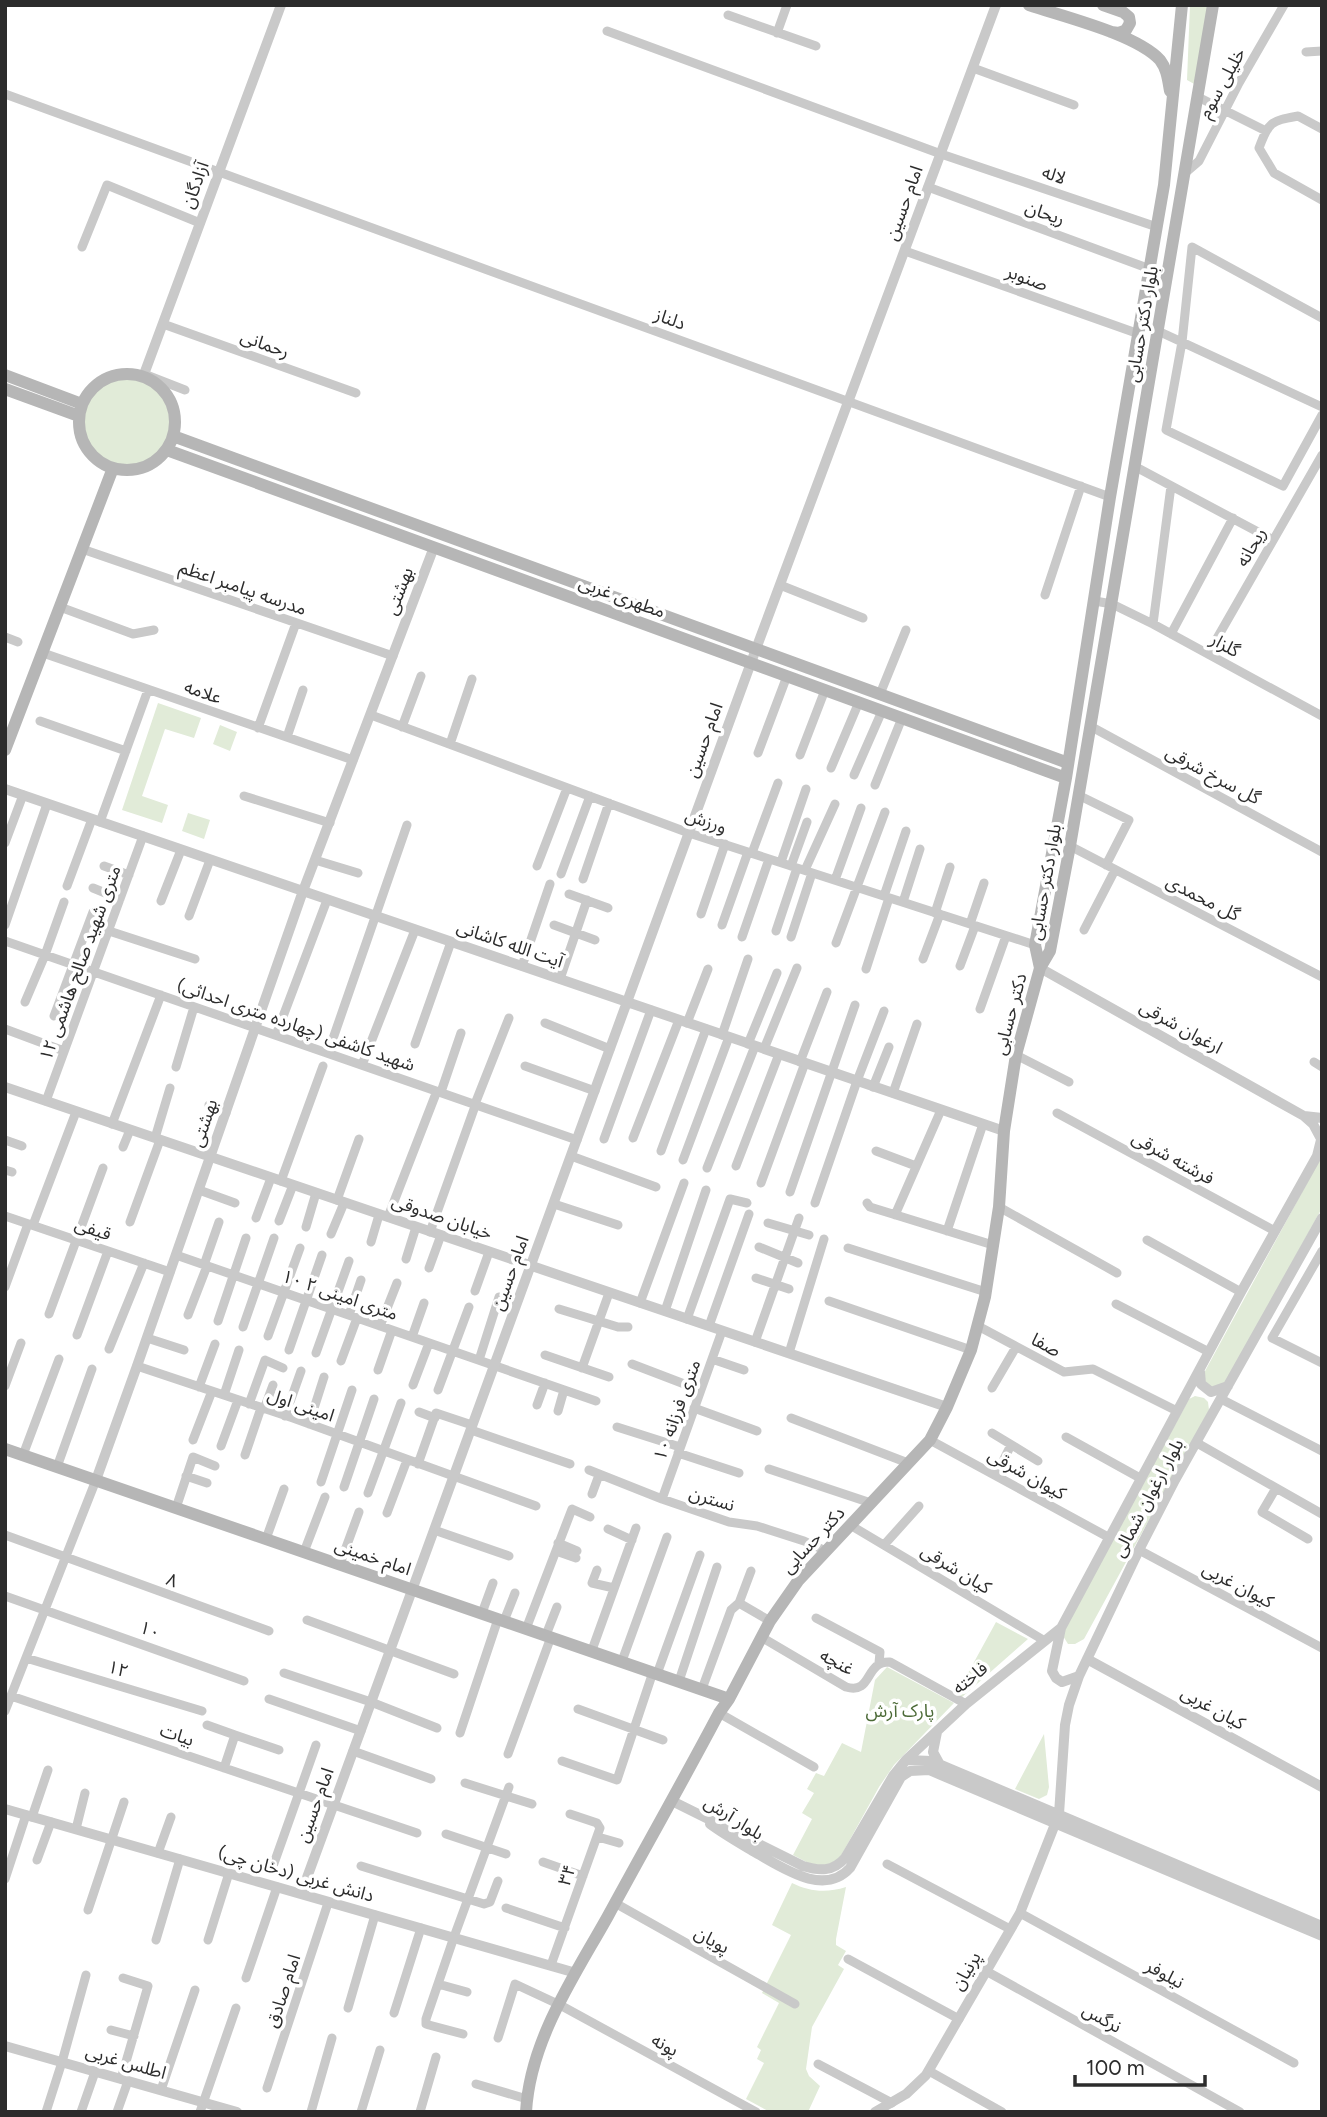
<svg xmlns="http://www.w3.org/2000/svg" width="1327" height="2117" font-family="Figtree,'Noto Sans Arabic',sans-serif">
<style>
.green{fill:#e1ebd8}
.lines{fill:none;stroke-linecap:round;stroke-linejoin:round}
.minor{stroke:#c9c9c9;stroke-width:9}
.tertiary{stroke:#c9c9c9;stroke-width:10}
.secondary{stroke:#b6b6b6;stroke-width:12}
.labels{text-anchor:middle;stroke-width:7;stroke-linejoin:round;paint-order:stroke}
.street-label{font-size:18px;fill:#2c2c2c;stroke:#fff}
.park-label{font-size:18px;fill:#4c6a37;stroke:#fff}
</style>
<rect width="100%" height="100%" fill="#fff"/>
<path class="green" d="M1190,5H1208L1196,85L1187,80Z
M84 422a43 43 0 1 1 86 0a43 43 0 1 1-86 0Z
M158,703L201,718L194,738L165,729L142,796L168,805L162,823L122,810Z
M220,725L237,732L230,751L213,744Z
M188,813L210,820L204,839L182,831Z
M1320,1159L1322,1208L1226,1382L1215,1388L1206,1385L1204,1373Z
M1195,1396L1204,1398L1208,1402L1209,1410L1084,1639L1075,1644H1068L1063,1636L1064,1629L1189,1399Z
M996,1622L1028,1639L961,1698L956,1695Z
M887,1667L954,1703L894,1765L879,1787L837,1863L816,1867L793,1855L812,1819L802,1813L814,1793L807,1789L816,1773L824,1776L842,1743L861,1752L875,1680Z
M1044,1734L1049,1787L1047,1795L1039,1799L1015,1789Z
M792,1883C810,1892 827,1893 846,1887L836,1939V1945L846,1951L838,1965L844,1969L812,2027L806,2069L809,2076L820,2086L808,2112H770L746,2099L764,2063L757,2059L761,2050L757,2047L779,2003L762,1993L791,1935L772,1925Z"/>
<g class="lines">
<path class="minor" d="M728,15L816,46
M607,31L941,154L1157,227
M777,33L787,5
M1306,52L1322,51
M973,68L1074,105
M5,94L1110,497
M1198,97L1266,131
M1322,129L1298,116C1271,121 1269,121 1259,148L1274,173L1322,200
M1185,173L1199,161L1239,83L1284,5
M928,187L1150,269
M82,247L107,185L200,223
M905,251L1139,334
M1322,318L1192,247L1182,342L1166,430L1283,486L1322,415
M163,324L356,393
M1158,331L1322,407
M144,374L185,390
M1134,466L1273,540
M82,549L393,656
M780,585L863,618
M1045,595L1081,486
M1095,601L1112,604L1153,624L1322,716
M60,607L133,634L154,630
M1153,624L1171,486
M1171,634L1233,518
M5,637L18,642
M43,653L353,760
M1208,654L1322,455
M880,694L906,630
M371,715L689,833L1035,945
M40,721L126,751
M1090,726L1322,852
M402,727L421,676
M258,728L296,623
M287,737L303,690
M450,744L472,679
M758,753L787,676
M800,755L825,690
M831,768L859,702
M854,775L882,711
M875,785L902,718
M1078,795L1129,820L1106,865
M244,796L330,823
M100,822L148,690
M5,843L23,795
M1070,846L1322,977
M752,853L778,783
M315,860L358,873
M781,862L806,789
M104,866L129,875
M537,866L567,788
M791,866L807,822
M805,870L835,804
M561,874L590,796
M583,879L609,803
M835,880L861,808
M67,886L92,819
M93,888L120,899
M569,894L608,908
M884,896L906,831
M161,901L181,850
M903,902L920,849
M935,913L950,867
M701,914L725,844
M189,916L210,860
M970,924L984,883
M5,925L47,804
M554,925L595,940
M722,925L748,852
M1084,930L1115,870
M109,931L195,959
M776,931L797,868
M742,937L769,859
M791,937L812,873
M5,941L577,1140
M836,943L885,812
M923,959L940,914
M522,966L550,884
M960,966L975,926
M866,969L889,898
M560,979L587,900
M25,1002L45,955L64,902
M980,1009L1006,936
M54,1016L93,912
M545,1023L610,1049
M687,1023L708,969
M5,1029L64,1051
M276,1035L327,900
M722,1035L748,959
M415,1044L451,942
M748,1044L777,973
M764,1049L797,968
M328,1053L407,825
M1016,1055L1069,1082
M800,1062L827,992
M1314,1062L1322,1067
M362,1065L415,930
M525,1066L595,1091
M176,1067L194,1007
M873,1087L889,1047
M441,1092L461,1033
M893,1093L917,1024
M46,1101L143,836
M475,1104L509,1018
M209,1105L226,1113
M1057,1113L1275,1231
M112,1124L161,995
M155,1138L170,1088
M633,1138L679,1020
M604,1139L651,1010
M5,1140L22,1146
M123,1147L130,1130
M661,1151L706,1029
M876,1151L916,1166
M571,1156L656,1187
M683,1160L729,1037
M736,1166L779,1054
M707,1168L755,1046
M5,1170L12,1172
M281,1181L323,1066
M761,1183L805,1063
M199,1190L235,1203
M790,1192L855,1005
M337,1200L359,1139
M815,1203L857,1081L884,1011
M867,1203L870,1207L993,1245
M554,1204L618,1225
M999,1207L1117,1273
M895,1215L941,1110
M5,1216L170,1272
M388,1217L435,1096
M256,1218L271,1178
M279,1221L293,1185
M130,1222L160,1140
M768,1223L809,1235
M33,1225L76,1112
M306,1227L316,1193
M947,1231L983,1124
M430,1232L474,1109
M331,1234L344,1203
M1147,1240L1241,1292
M371,1242L379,1215
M759,1247L798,1263
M848,1248L986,1292
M1322,1251L1272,1338L1322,1363
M176,1255L596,1401
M406,1259L416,1227
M204,1265L219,1222
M429,1268L441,1235
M756,1278L789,1289
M5,1287L28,1224
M475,1291L489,1252
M829,1301L971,1350
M640,1303L684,1183
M1116,1304L1209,1352
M559,1309L618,1327H628
M665,1311L706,1190
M49,1314L103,1168
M188,1315L207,1266
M349,1315L361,1280
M687,1319L730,1199L747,1203
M218,1321L246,1238
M380,1326L397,1283
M709,1326L749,1214
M978,1326L1064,1372L1093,1369L1177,1411
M243,1327L274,1238
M77,1335L108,1251
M268,1336L300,1248
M412,1337L424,1303
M147,1338L184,1350
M755,1342L799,1218
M109,1349L144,1263
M289,1350L322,1255
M316,1353L349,1261
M789,1353L824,1239
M545,1355L609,1377
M712,1359L744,1370
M479,1360L499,1297
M341,1361L357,1318
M632,1364L700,1390
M137,1366L293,1418L536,1506
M582,1368L609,1293
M378,1370L392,1330
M413,1385L429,1343
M5,1386L21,1343
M199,1387L215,1344
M992,1388L1016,1347
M438,1390L469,1307
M224,1395L239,1350
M1221,1399L1322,1451
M249,1404L265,1360L283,1368
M537,1405L545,1383
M694,1408L757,1431
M264,1409L273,1385
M558,1411L564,1390
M419,1412L435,1418
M285,1416L301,1371
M791,1418L908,1463
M309,1424L324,1377
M617,1427L680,1447
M471,1430L570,1464
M992,1433L1038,1461
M1066,1437L1140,1478
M193,1440L212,1391
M930,1440L1108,1537
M1197,1443L1322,1514
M221,1446L238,1400
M678,1453L739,1473
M23,1455L59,1359
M245,1455L261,1408
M418,1464L436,1413L472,1425
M57,1467L92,1369
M769,1469L871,1503
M589,1470L662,1499L729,1522L757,1526L804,1541L826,1551
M996,1475L1011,1445
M186,1476L207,1483
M321,1482L352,1390
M344,1487L374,1399
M1276,1488L1262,1512L1308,1539
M368,1493L401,1403
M592,1494L599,1475
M662,1499L722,1331
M176,1508L193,1457L215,1466
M387,1513L407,1460
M850,1525L1045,1641
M608,1529L632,1540
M434,1530L509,1556
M5,1535L269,1631
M266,1539L284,1489
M558,1543L577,1551
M884,1545L919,1506
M1139,1550L1322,1648
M556,1551L576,1558
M304,1552L325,1497
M340,1564L359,1512
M597,1570L592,1583L614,1588
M5,1596L244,1681
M739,1603L770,1621
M482,1613L493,1583
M816,1618L880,1652L879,1663
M307,1620L454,1674
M504,1621L515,1593
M526,1629L572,1509L590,1517
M546,1635L557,1607
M761,1637L846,1687C873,1695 864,1661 890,1662L966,1704
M592,1650L636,1528
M26,1658L202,1711
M622,1661L667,1537
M284,1673L371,1702L437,1728
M657,1674L700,1555
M679,1681L717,1567
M702,1689L731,1610L739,1603L751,1571
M11,1696L417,1833
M269,1699L361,1731
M578,1709L663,1740
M5,1711L96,1480
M719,1713L814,1767
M207,1725L235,1735L224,1768
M460,1733L498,1619
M235,1735L279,1750
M353,1751L431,1779
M508,1754L551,1637
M562,1761L617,1780L653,1672
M465,1783L532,1804
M32,1817L48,1770
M76,1829L85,1793
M446,1834L506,1854
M598,1837L619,1843
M158,1853L171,1817
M37,1860L51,1822
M543,1862L583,1876
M887,1864L1010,1929
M361,1866L484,1904L490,1902L498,1881
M272,1869L316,1745
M5,1879L26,1815
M615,1903L795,2004
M506,1908L565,1928
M88,1910L124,1802
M1020,1913L1294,2063
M156,1940L180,1859
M208,1940L229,1873
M848,1959L959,2019
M551,1965L600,1828L597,1823L570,1814
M986,1971L1240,2112
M246,1978L277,1887
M438,1984L467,1992
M348,2008L375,1915
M394,2013L421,1928
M111,2030L134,2036
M463,2034L429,2025L426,2024V2019L454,1937L509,1787
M498,2038L515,1984L560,2005L756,2112
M818,2064L892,2103
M929,2071L1002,2112
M121,2079L148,1986L123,1978
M476,2084L527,2099
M267,2088L328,1903
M161,2090L195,1990
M46,2112L62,2062L86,1975
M81,2112L95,2072
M117,2112L128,2081
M200,2112L236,2008
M311,2112L332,2038
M361,2112L380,2050
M420,2112L436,2057"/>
<path class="tertiary" d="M143,377L281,5
M5,789L1004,1131
M1040,968L1304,1116L1313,1124L1320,1137
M5,1087L947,1407
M1304,1116L1322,1118
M1200,1372L1201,1384L1211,1392L1228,1386
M96,1480L137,1366L303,891L434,547
M1087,1659L1322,1787
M1079,1676L1062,1682L1056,1678L1052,1671L1061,1628L1241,1292L1317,1156L1321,1140
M937,1732L933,1752L939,1763
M906,1760L966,1704L1061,1628
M672,1801L803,1866C819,1871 833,1872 845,1858L893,1776L906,1760L932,1761L1322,1926
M5,1809L576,1973
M710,1824C725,1835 741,1844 756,1853C783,1868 824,1897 850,1868L901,1777L910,1771L929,1770L1322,1936
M301,1894L756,649L996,5
M5,2046L237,2112
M875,2112L906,2094L926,2075L1020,1913L1059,1814L1065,1725L1069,1705L1079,1676L1139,1550L1175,1480L1322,1218"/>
<path class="secondary" d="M1029,5C1064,17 1136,34 1160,60C1167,69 1168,80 1170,91
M1103,5L1123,12L1129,17L1130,23L1126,30L1119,33L1111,32
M79 422a48 48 0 1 1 96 0a48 48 0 1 1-96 0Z
M5,375L82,404
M5,389L79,416
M173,436L1068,763
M167,450L1066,778
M5,750L113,468
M1040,968L1035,945L1066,778L1110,497L1164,185L1182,5
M5,1449L729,1699
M526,2112C530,2040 574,1977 608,1916C645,1848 683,1781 719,1713L729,1699L770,1621L798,1581L930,1440L947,1407L971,1350L985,1297L999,1207L1004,1131L1016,1055L1040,968L1050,951L1070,846L1213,5"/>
</g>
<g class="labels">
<g class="street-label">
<text transform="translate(1222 83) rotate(-61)" y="6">خلیلی سوم</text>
<text transform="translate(1054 175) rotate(19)" y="6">لاله</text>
<text transform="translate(195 185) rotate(-70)" y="6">آزادگان</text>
<text transform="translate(904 203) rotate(-70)" y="6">امام حسین</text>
<text transform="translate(1045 213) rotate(20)" y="6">ریحان</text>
<text transform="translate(1027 278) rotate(20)" y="6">صنوبر</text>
<text transform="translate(670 319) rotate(20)" y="6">دلناز</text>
<text transform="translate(1142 324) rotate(-80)" y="6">بلوار دکتر حسابی</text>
<text transform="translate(265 344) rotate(20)" y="6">رحمانی</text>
<text transform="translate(1251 547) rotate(-60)" y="6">ریحانه</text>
<text transform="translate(243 588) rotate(19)" y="6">مدرسه پیامبر اعظم</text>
<text transform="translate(399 591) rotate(-69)" y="6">بهشتی</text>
<text transform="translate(622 597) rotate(20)" y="6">مطهری غربی</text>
<text transform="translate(1225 645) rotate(29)" y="6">گلزار</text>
<text transform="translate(203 692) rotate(19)" y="6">علامه</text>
<text transform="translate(704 740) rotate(-70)" y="6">امام حسین</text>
<text transform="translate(1213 775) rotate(28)" y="6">گل سرخ شرقی</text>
<text transform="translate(706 821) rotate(19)" y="6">ورزش</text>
<text transform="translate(1045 882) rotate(-80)" y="6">بلوار دکتر حسابی</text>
<text transform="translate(1203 898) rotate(27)" y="6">گل محمدی</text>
<text transform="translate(510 944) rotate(19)" y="6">آیت الله کاشانی</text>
<text transform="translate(80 963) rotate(-70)" y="6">۱۲ متری شهید صالح هاشمی</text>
<text transform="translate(1010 1014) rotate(-75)" y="6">دکتر حسابی</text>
<text transform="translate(296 1025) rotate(19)" y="6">شهید کاشفی (چهارده متری احداثی)</text>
<text transform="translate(1181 1027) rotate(29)" y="6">ارغوان شرقی</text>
<text transform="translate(204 1123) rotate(-71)" y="6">بهشتی</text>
<text transform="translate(1173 1158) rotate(29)" y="6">فرشته شرقی</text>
<text transform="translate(442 1217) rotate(19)" y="6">خیابان صدوقی</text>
<text transform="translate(93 1229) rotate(19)" y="6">قیفی</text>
<text transform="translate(510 1273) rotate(-70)" y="6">امام حسین</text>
<text transform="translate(340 1295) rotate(19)" y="6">۱۰ متری امینی ۲</text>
<text transform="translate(1046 1345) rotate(28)" y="6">صفا</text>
<text transform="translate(301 1405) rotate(19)" y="6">امینی اول</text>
<text transform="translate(677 1410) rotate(-70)" y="6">۱۰ متری فرزانه</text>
<text transform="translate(1027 1474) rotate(29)" y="6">کیوان شرقی</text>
<text transform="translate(1148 1498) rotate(-62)" y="6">بلوار ارغوان شمالی</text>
<text transform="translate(712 1499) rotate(17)" y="6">نسترن</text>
<text transform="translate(813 1540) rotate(-47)" y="6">دکتر حسابی</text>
<text transform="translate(373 1557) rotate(19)" y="6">امام خمینی</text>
<text transform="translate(956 1569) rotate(31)" y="6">کیان شرقی</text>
<text transform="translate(172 1580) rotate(20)" y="6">۸</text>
<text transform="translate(1238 1585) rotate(28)" y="6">کیوان غربی</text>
<text transform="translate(150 1630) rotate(20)" y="6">۱۰</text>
<text transform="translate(837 1662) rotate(28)" y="6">غنچه</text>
<text transform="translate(118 1669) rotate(17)" y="6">۱۲</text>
<text transform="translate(970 1678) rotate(-39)" y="6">فاخته</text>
<text transform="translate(1213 1708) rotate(29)" y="6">کیان غربی</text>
<text transform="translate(177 1735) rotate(19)" y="6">بیات</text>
<text transform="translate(315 1805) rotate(-70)" y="6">امام حسین</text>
<text transform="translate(734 1818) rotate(32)" y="6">بلوار آرش</text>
<text transform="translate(296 1874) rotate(16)" y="6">دانش غربی (دخان چی)</text>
<text transform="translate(567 1875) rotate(-71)" y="6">۳۴</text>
<text transform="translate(712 1940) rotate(29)" y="6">پویان</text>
<text transform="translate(966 1971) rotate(-60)" y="6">پرنیان</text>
<text transform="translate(1165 1974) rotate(29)" y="6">نیلوفر</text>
<text transform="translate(283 1991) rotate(-72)" y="6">امام صادق</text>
<text transform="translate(1102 2018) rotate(29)" y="6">نرگس</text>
<text transform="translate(665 2045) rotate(29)" y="6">پونه</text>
<text transform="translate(126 2062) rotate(16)" y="6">اطلس غربی</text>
</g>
<g class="park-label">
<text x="900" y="1717">پارک آرش</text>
</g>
</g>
<rect width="1327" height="2117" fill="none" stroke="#2c2c2c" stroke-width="14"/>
<path d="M1075 2075v10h130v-10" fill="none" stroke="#2c2c2c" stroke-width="3.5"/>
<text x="1086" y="2075" font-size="21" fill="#2c2c2c" stroke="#ffffff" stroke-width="5" paint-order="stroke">100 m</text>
</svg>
